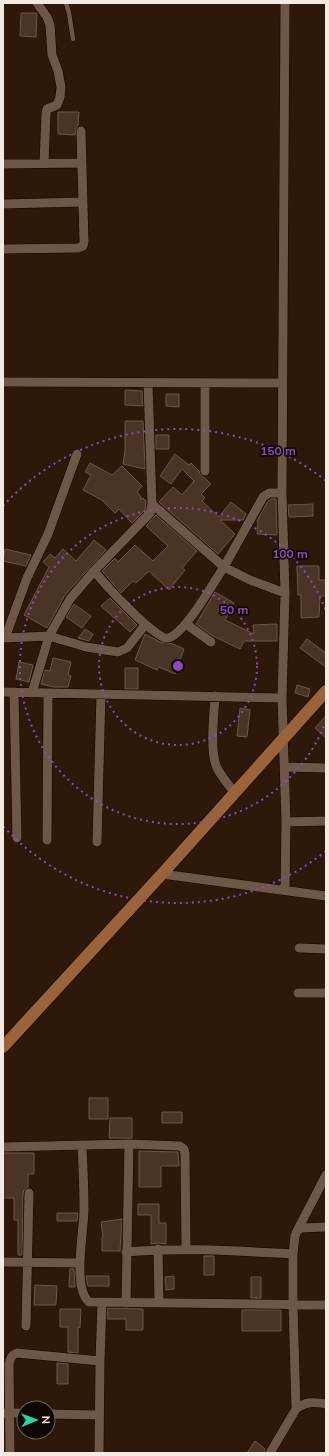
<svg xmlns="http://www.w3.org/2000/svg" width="329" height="1456" font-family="Mulish,sans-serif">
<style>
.building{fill:#4b3425;stroke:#6e5646}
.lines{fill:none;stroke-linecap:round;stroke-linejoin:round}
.lane-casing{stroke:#140400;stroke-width:5.5}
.street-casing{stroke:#140400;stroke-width:10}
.secondary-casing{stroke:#140400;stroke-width:13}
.lane{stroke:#6f5747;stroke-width:4.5}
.street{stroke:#6f5747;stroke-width:9}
.secondary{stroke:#99633b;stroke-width:12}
.ring{fill:none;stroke:#8e48c4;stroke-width:2;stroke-dasharray:2 4}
.centre{fill:#8e48c4;stroke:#0f0603;stroke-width:2}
.ring-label{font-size:12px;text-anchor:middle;font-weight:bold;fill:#8e48c4;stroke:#0f0603;stroke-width:3.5;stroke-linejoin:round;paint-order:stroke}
</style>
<rect width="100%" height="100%" fill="#2d180a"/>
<path class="building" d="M21,13H37L36,37L20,36Z
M58,112H79L78,126L76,129L75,135L58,134Z
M125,390L142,391L143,406L125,405Z
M166,394H179V407L166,406Z
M125,421H143L145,469L123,464L125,451Z
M156,435H169V449H156Z
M175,454L189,465L191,463L199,471L200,474L211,484L201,494L205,498L202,501L219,517L231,502L246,514L243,520H220L235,534L218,554L159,502L173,487L182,495L194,481L182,469L171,484L160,476Z
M90,463L112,475L122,466L142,486L137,492L141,497V500L143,498L146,501L145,510L132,523L119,509L115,513L102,500L83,490L91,475L85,472Z
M271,499H276L277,535L257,534L258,521H257L268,501Z
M313,504V516L289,517L288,505Z
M156,515L197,551L182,568L185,570L169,590L149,571L136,583L133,581L121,593L102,571L115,558L118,562L135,545L153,561L168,546L146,526Z
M94,540L106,550L65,595L47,628L24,615L49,567L43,562L50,554L55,558L63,549L76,561Z
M5,549L31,555L26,566L3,561Z
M297,566H319V580H326V596H320L319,617L301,618V595H298Z
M215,592L234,603L225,620L254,634L253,625L277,624V641H244L240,649L213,636L196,624Z
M110,598L137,625L130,632L101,606Z
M74,604L91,616L82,628L66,617Z
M85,629L93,634L89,641L78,638Z
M145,634L160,642L170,643L184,649L175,674L159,667L157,670L135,660Z
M307,639L326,653V667L300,648Z
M53,658L71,662L68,675L71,676L68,687H54L41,684L45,670L50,671Z
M19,662L33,665L29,682L16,679Z
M125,668H138V689H125Z
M297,685L310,689L308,697L295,693Z
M240,708L250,710L247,737L237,736Z
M326,716V738L315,728Z
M89,1098H108V1119H89Z
M162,1112H182V1123H162Z
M110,1118H132V1138H109Z
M139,1151L178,1152L179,1166H161V1187H139Z
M3,1153H34V1174H28V1187L24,1190L23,1193L22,1255H18V1220H14V1198H3Z
M138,1204H159V1223H166V1244L158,1243L151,1244V1215H138Z
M57,1213H78L77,1221H57Z
M122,1219L120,1251H102V1237H103L101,1222Z
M204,1256H214V1275H204Z
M70,1269H74L75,1287H69Z
M86,1276H109V1286H88Z
M174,1276V1289L166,1290L165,1277Z
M251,1277H261V1298H251Z
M35,1285L57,1286L56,1305H34Z
M108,1308L143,1309V1330H126V1319H107Z
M60,1309H81L80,1328L78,1327V1353L68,1352V1327H60Z
M242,1310H281V1331H242Z
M57,1363L68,1364V1384H57Z
M255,1441L265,1449L264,1453H247Z"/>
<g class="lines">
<defs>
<path id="lane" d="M66,3L69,13L73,39"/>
<path id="street" d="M37,3L47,17L50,25L52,55L58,71L61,87L60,97L57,105L47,109L46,113L44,163
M3,164L81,163
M3,204L83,202
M3,249L78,248L83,246L84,242L81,131
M3,382L282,383
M205,471V383
M152,504L224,567L263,497L269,493H282
M94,571C103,582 156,641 168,638C185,634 213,583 224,567L250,580L285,593
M186,624L211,642
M3,638L49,636L86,647L118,652L127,648L145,625
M5,638L27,578L48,534L77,454
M3,692L282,698
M14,692L17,838
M32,693L49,636L70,599L94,571L150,513L152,504L148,383
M215,696C214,716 209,754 218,770C223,778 229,786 235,793
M285,767L326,768
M286,822L326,821
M47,840L48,693
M97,842L101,694
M162,874L326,896
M285,890L286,822L282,698L285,593L282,493L285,3
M299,948L326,949
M298,993H326
M82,1145C83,1167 84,1188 84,1210C84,1230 72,1288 89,1302L326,1305
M3,1147L129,1144L180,1146L184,1149L185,1154L186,1249
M297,1231L326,1175
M158,1249L159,1302
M126,1252C182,1247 237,1251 293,1254
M3,1262L79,1263
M126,1303L129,1144
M26,1326L29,1193
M296,1409C306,1401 314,1402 326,1404
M3,1413H24
M48,1414L99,1415
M10,1453L9,1365C10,1359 11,1355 17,1353L100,1361
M99,1453L100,1361L102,1302
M270,1453L296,1409L293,1305V1254L295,1236L297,1231L301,1228L326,1227"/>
<path id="secondary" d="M3,1047L162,874L326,691"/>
</defs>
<use href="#lane" class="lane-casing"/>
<use href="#street" class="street-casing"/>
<use href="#secondary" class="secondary-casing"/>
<use href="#lane" class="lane"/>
<use href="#street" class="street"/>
<use href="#secondary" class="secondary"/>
</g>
<g class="ring">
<circle cx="178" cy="666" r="79"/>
<path d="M326 721A158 158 0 1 1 326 611"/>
<path d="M326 851A237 237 0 0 1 3 826M3 506A237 237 0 0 1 326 481"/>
</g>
<circle cx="178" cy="666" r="6" class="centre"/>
<g class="ring-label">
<text x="278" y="455">150 m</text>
<text x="290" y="558">100 m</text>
<text x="234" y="614">50 m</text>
</g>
<rect width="329" height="1456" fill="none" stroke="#f8e9e0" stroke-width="8"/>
<g transform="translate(36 1420) rotate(89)"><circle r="19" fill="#0f0603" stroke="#6c615b"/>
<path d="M0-3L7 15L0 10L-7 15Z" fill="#27d5ad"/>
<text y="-6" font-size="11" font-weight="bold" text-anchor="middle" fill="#f8e9e0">N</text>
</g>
</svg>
